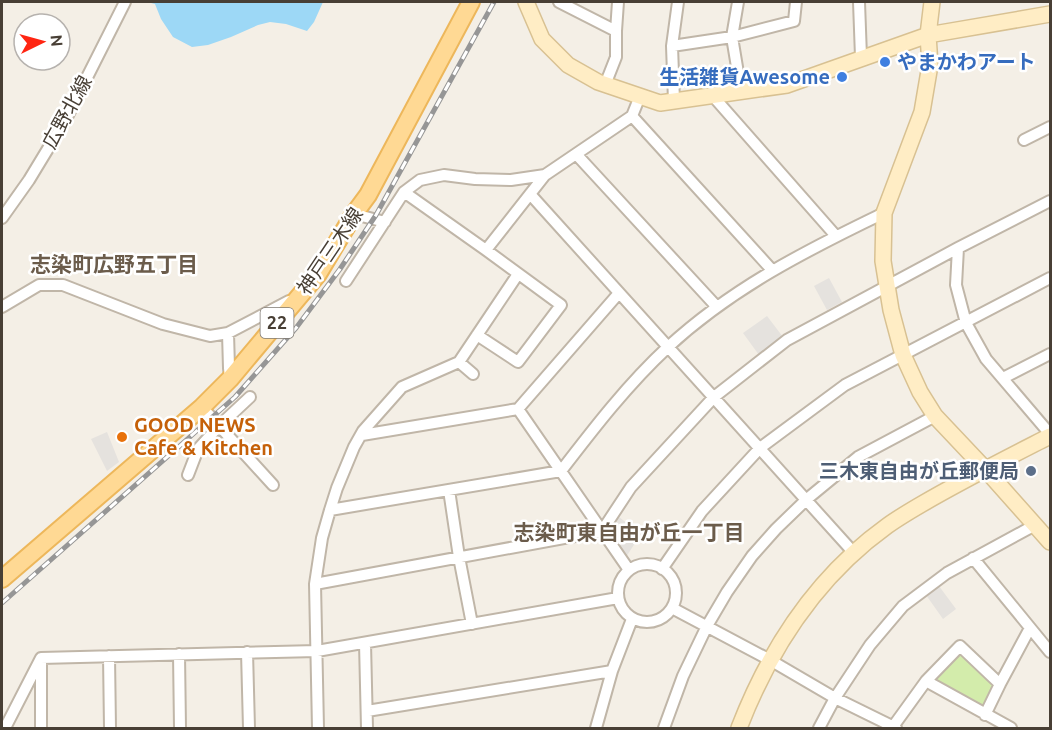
<svg xmlns="http://www.w3.org/2000/svg" width="1052" height="730" font-family="Ubuntu,'Noto Sans JP',sans-serif">
<style>
.green{fill:#d3ecab}
.parking{fill:#e5e2de}
.water{fill:#9dd8f6}
.lines{fill:none;stroke-linecap:round;stroke-linejoin:round}
.street-casing{stroke:#c0b6a8;stroke-width:14}
.secondary-casing{stroke:#d8c192;stroke-width:18}
.primary-casing{stroke:#edb75b;stroke-width:20}
.street{stroke:#fff;stroke-width:10}
.secondary{stroke:#ffedc5;stroke-width:15}
.primary{stroke:#ffd994;stroke-width:16}
.rail-casing{stroke:#969696;stroke-width:5}
.rail{stroke:#fff;stroke-width:3;stroke-dasharray:9;stroke-linecap:butt}
.shop-dot{fill:#3f7fe0;stroke:#fff;stroke-width:2}
.food-dot{fill:#e8710a;stroke:#fff;stroke-width:2}
.service-dot{fill:#5c6f8a;stroke:#fff;stroke-width:2}
.labels{text-anchor:middle;stroke-width:5;stroke-linejoin:round;paint-order:stroke}
.shield{fill:#fff;stroke:#7f7972;stroke-width:1.5}
.shield-label{font-size:18px;font-weight:bold;fill:#483f35}
.shop-label{font-size:20px;font-weight:bold;fill:#366cbe;stroke:#fff;text-anchor:start}
.street-label{font-size:20px;fill:#483f35;stroke:#fff}
.food-label{font-size:20px;font-weight:bold;fill:#c56008;stroke:#fff;text-anchor:start}
.service-label{font-size:20px;font-weight:bold;fill:#4e5e75;stroke:#fff;text-anchor:end}
.neighbourhood-label{font-size:21px;font-weight:bold;fill:#6b5c4b;stroke:#fff}
</style>
<rect width="100%" height="100%" fill="#f4efe6"/>
<path class="green" d="M959,653H964L996,686L985,707H982L935,682L934,678Z"/>
<path class="parking" d="M829,278L842,302L827,310L814,286Z
M767,316L783,337L759,355L743,333Z
M107,432L119,462L107,471L91,439Z
M619,517L641,534L626,557L609,531Z
M939,586L956,609L943,619L926,595Z"/>
<path class="water" d="M147,2H323L314,22L307,31L286,24L270,22L258,25L231,37L208,45L192,47L173,37L161,19L155,4Z"/>
<g class="lines">
<defs>
<path id="street" d="M559,2L616,31
M738,2L732,37L741,91
M859,2L861,57
M672,46L732,37L794,21L796,2
M605,85L616,57V31L618,2
M712,95L836,236
M674,101L672,46L678,2
M632,116L772,270
M1024,140L1050,127
M576,154L717,307
M404,192L486,250L561,305L518,362L477,335
M530,194L854,553
M354,214L385,222
M2,218L29,180L66,119L125,2
M958,248L956,285L966,323L986,359L1050,434
M486,250L545,175L632,116L640,96
M346,281L404,192L420,180L444,175L475,179L511,180L545,175
M2,307L39,285H63L163,324L210,336L228,333L289,301H293
M228,333L229,368L230,379
M459,362L473,374
M1003,378L1050,354
M202,407L273,485
M518,409L629,570
M362,435L518,409L619,293
M188,475L198,449L219,426L250,397
M449,490L459,557L472,624
M330,510L561,471C594,428 628,384 668,347C732,288 807,250 884,213
M973,558L1050,652
M618 593a29 29 0 1 1 58 0a29 29 0 1 1-58 0Z
M662,569L702,511L760,448L845,385L1050,278
M315,584L602,531L631,487L714,397L787,340L958,248L1050,201
M672,608L770,660L835,698L896,728
M365,643L367,728
M247,652L249,728
M179,654L180,728
M109,656L110,728
M41,661V728
M926,681L1011,728
M367,711L612,671
M985,715L1000,684L1030,628
M5,728L41,658L317,651L618,598
M318,728L315,584L322,538L330,510L337,488L354,447L363,431L402,387L459,362L518,274
M596,728L612,671L632,619
M664,728L683,676L707,626L727,592L752,556L776,529L807,499L858,457L935,416
M819,728L835,698L870,645L903,606L947,573L1035,525
M892,728L926,681L960,646L1000,684"/>
<path id="secondary" d="M526,2L542,39L568,65L598,82L660,103L787,85L928,35L1050,14
M932,2L928,35L930,65L922,112L884,213L883,261L891,310L903,355L920,392L935,416L986,470L1050,542
M739,728C770,648 816,577 887,526C898,518 910,511 922,504C963,480 1007,458 1050,436"/>
<path id="primary" d="M2,579L202,407L230,379L318,274L354,214L368,195L471,2"/>
</defs>
<use href="#street" class="street-casing"/>
<use href="#secondary" class="secondary-casing"/>
<use href="#primary" class="primary-casing"/>
<use href="#street" class="street"/>
<use href="#secondary" class="secondary"/>
<use href="#primary" class="primary"/>
<defs>
<path id="rail" d="M2,603L235,397L296,328L340,269L376,215L494,2"/>
</defs>
<use href="#rail" class="rail-casing"/>
<use href="#rail" class="rail"/>
</g>
<g class="shop-dot">
<circle cx="885" cy="62" r="6"/>
<circle cx="842" cy="77" r="6"/>
</g>
<circle class="food-dot" cx="122" cy="437" r="6"/>
<circle class="service-dot" cx="1031" cy="471" r="6"/>
<g class="labels">
<rect class="shield" x="260.5" y="308" width="33" height="30" rx="4.5"/>
<g class="shield-label">
<text x="277" y="329">22</text>
</g>
<g class="shop-label">
<text x="897" y="69">やまかわアート</text>
<text x="830" y="84" text-anchor="end">生活雑貨Awesome</text>
</g>
<g class="street-label">
<text transform="translate(67 112) rotate(-61)" y="7">広野北線</text>
<text transform="translate(330 251) rotate(-56)" y="7">神戸三木線</text>
</g>
<g class="food-label">
<text x="134" y="432">GOOD NEWS<tspan x="134" dy="23">Cafe &amp; Kitchen</tspan></text>
</g>
<g class="service-label">
<text x="1019" y="478">三木東自由が丘郵便局</text>
</g>
<g class="neighbourhood-label">
<text x="114" y="272">志染町広野五丁目</text>
<text x="629" y="540">志染町東自由が丘一丁目</text>
</g>
</g>
<rect width="1052" height="730" fill="none" stroke="#483f35" stroke-width="6"/>
<g transform="translate(42 42) rotate(85)"><circle r="28" fill="#ffffff" stroke="#b6b2ae" stroke-width="1.5"/>
<path d="M0-4.5L10 22L0 15L-10 22Z" fill="#ff2512"/>
<text y="-9" font-size="16" font-weight="bold" text-anchor="middle" fill="#483f35">N</text>
</g>
</svg>
